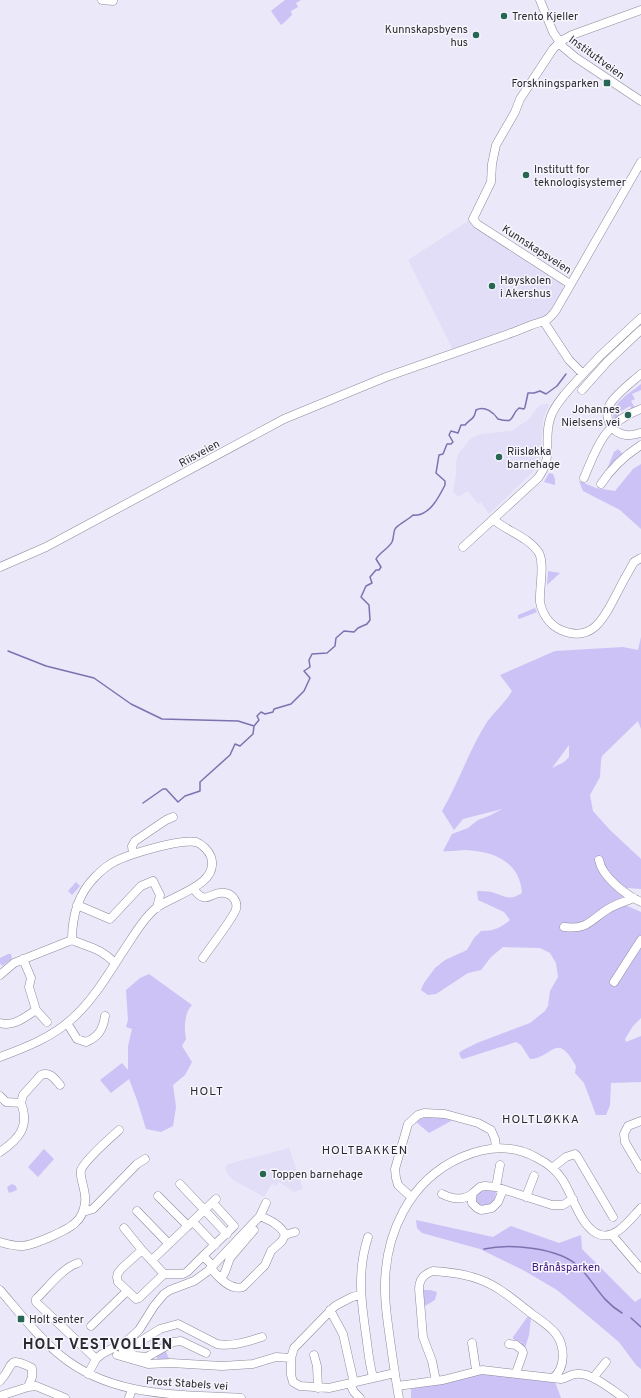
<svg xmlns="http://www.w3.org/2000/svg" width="641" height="1398" font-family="Overpass,sans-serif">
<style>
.built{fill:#e2def7}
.green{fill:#ccc2f6;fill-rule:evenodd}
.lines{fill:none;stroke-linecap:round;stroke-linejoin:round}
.stream{stroke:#7f71b0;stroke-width:1.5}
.minor-casing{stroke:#8d8a9a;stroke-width:9}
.minor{stroke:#fff;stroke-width:8}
.poi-dot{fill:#276653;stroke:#f7f6fd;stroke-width:1.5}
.labels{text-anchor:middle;stroke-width:3;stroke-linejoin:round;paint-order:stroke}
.poi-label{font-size:11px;fill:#2b2a30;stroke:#f7f6fd;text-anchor:start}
.street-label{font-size:11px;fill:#2b2a30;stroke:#f7f6fd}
.park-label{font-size:11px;fill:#3e167d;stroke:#f7f6fd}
.neighbourhood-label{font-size:12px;letter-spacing:1px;fill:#2b2a30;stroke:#f7f6fd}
.district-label{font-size:15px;font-weight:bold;letter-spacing:1px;fill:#2b2a30;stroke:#f7f6fd}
</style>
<rect width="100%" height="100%" fill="#eae8f9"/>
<path class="built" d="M468,221L555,278L562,283L563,289L562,293L549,314L523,326L453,350L408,260Z
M547,404H549L543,419L541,452L540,461L536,469L489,514L481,502L478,504L468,491L458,497L453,491L456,474V462L458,454L470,439L481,434L511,431L528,420L537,408L541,405Z
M289,1148L303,1189L294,1192L279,1182L276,1186L272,1184L264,1197L233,1180L227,1173L225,1167L228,1164Z"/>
<path class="green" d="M285,0H301L296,3L298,7L291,11L292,15C288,18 286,22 281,25L271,11Z
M641,384V390L632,394L635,399L631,401L635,408L632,409L630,406L618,413L621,417L614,421C608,404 631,393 641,384Z
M618,449L622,453L621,456L607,469L614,452Z
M641,464V529L620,510L583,491L579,481L596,488L615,491L633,469Z
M549,473L553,474L555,479V485L544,482Z
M548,571L560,573L547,585Z
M535,608L537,612L519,619L518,618V615Z
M641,637V729L638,721L602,756L601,761L600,777L590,795L593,811L610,830L641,859V889L628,888L622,899L625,905L641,912V1018L633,1026L625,1039L626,1042L641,1036V1082L611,1083L610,1105L606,1115H596L584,1083L575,1073L576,1066C556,1030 553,1058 530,1059L521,1045L516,1042L463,1059L461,1058L459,1053L463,1050L477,1043L530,1023L545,1011L548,1006L550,991L558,977L556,963L550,953L540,948L503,947L491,957L481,970L468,973L436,994L428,995L421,990L424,983L435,968L445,960L467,950L474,938L481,931C493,931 501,928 510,920L504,912L478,900L477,891C482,891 487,891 491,892C504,895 508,902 522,893C520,862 494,851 465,850C458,850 451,852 443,851L452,834L468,828L478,820L489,816L502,809L463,819L454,830L442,811C459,782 469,750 487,722C495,711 505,703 512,691L500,675L555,651L623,647L638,650ZM569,745V757L564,762L552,768Z
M76,882L80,886L72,895L68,891Z
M8,954H11L12,959L2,966L0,963V958Z
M149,974L192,1005C184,1013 184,1029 186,1039L182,1046L192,1062L185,1075L173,1085L176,1107L173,1126L161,1132L146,1129L137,1100L129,1079L111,1093L100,1080L122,1063L128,1070V1046L132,1029L126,1027L128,1020L126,990L140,978Z
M427,1117L443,1118L451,1120V1121L429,1133L415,1121Z
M44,1149L54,1159L38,1177L28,1167Z
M12,1184L16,1186L17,1190L9,1193L7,1187Z
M483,1190H489L496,1192C495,1201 492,1204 483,1206L478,1204L476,1199L478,1193Z
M416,1220L493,1237L511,1226L559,1243L581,1235L582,1249L635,1302L641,1298V1369L636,1365L619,1342L557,1290L523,1270L480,1249L422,1233L417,1228Z
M423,1290H430L437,1292L435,1300L425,1306Z
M528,1316L531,1318L529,1335L525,1348L520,1346L521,1342L513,1339V1337Z
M165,1349L170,1361H160L157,1359V1355Z
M479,1372L555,1382L561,1398H411V1389L437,1383Z"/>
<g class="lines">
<path class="stream" d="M8,651L46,666L94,678L131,704L162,719L238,721L254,726
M143,803L163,789H166L178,802L185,796L200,791V782L230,755L235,744L240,746L253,734L254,726L259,720L257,716L261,712L265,714L273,712L274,709L291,704L304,691L310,678L304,671L310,667L309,660L312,654L327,653L335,646L336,638L344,631L354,632L358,628L367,624L370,620L369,605L361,597L366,586L372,583L370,577L376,570H379L381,567L376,559C380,552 388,549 392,542C394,538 393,533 395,529C397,525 408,520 413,515C429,517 439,497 445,485V481L436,473L439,455L443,454L447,444H451L453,442L449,435L451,431L458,433L461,425H465C471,418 474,420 476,410C485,405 494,413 498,419C517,424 509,416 519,408L524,409L525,407L528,393H534L540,391L546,394L557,386L566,374
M484,1249C510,1243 559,1248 578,1266C596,1283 599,1299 622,1313
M631,1318L641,1327"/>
<defs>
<path id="minor" d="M102,0L113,1
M540,0L553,32L563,47L575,57L641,101
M570,284L477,224L473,219L491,182L492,164L496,145L515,112L520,99L553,49L561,41L572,35L641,10
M544,322L569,360L583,374L601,355L641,318
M641,374C632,382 616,394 610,404C603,417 611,433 626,435C631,436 636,434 641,433
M582,390L607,362L641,330
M584,478C597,446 605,422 641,409
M601,484C612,467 624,456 641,445
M493,519C506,531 529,537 539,553C545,565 539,588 540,602C542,613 549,625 561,630C591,643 603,620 615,597C621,585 627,574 634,562L641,558
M463,547L538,478C555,455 542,439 551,416C556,402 573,385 583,374
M0,567L46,547L284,419L386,377L514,332C519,330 524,328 529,326C543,320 546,324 556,310L641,162
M133,854L132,846L135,841L166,820L173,817
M599,860C602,877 626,895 641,902
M193,888C207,908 210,890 225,893C232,894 238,901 236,909C234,917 209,949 203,958
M77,905L110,919L141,886L153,881L160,895L157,908
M564,927C588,930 590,920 608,909C616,904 626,901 634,898
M72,940C91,948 100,948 115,963
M0,975L14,963L72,940
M614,982L641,940
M36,1010L47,1022
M0,1023C14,1027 25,1017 36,1010L29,987L31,978L23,959
M67,1023L77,1039L86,1042C98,1037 103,1030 105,1016
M0,1057C27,1047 53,1037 74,1017C97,996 112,967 130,941C137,930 145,917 156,908C173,895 220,885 211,857C209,851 202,844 196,842C180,839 123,855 109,865C104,868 99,873 95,877C78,894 72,916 72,940
M0,1096L6,1102L21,1103C30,1127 19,1139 0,1152
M21,1103L23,1095L41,1075C50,1071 55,1079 60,1085
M641,1121L628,1126L624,1134L625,1142L641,1169
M552,1168L566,1157L575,1154L577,1156L613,1217
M180,1184L227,1234
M496,1187L500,1165
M503,1190L498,1202L492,1208L481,1210L477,1208L472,1203V1197L473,1193L480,1187L485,1186L496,1187L552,1205H563L573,1199
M442,1194C452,1199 464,1201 473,1193
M158,1196L188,1226
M411,1197L398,1185L396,1178L395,1169L408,1124L418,1115L424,1113L445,1114L478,1123L491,1130L495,1139L496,1148
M526,1197L534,1176
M137,1211L169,1244
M83,1212L93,1209L137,1164L145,1159
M193,1222L215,1245
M124,1228L142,1250
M285,1235L295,1232
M612,1235L641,1269
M368,1237C357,1271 361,1300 366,1335C368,1349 369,1363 373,1377
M0,1242C7,1244 14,1246 21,1246C32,1246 69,1230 76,1222C82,1217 84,1210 85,1203C87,1192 79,1178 81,1170C85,1160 110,1138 119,1130
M203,1256L234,1226L213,1203
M152,1260L216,1199
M78,1263C63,1267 47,1289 36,1299V1302L96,1359
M211,1268C218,1277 230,1291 243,1287L265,1265L271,1251L282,1241L285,1235C281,1225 269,1220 260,1216
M164,1274L142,1250L122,1268L118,1273L117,1277L118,1282L136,1299L139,1298L164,1274H183L187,1272L203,1256L213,1266
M221,1279L225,1272L230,1258L254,1230
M0,1290C19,1312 37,1336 60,1355C112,1398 177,1394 241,1398
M360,1295L352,1297L335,1306L294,1348L291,1358V1375L293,1382L300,1386L329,1388L395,1373
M330,1310L343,1334L354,1383
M91,1326L127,1291
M472,1343L476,1370
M509,1344L516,1345L522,1350L523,1353L516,1373
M123,1350L136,1356L147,1357L173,1342L181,1341L206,1353
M125,1351L160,1329L178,1324L217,1344C233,1347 248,1341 262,1337
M117,1355L148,1364L171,1363L222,1366L253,1364L276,1357L291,1358
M314,1355L317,1366L318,1388
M88,1374L96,1359L102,1354L128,1340L139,1330L154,1306L164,1294L170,1290L194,1281L208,1271L260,1216L266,1203
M593,1378L606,1362
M0,1381C15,1365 6,1355 32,1368V1377L28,1387L0,1396
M436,1381L432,1361L423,1337L419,1289C419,1279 424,1274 433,1271C449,1272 466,1274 481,1280C500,1287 516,1302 532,1314C540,1320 550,1326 556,1334C565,1346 566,1368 553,1378
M350,1384L354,1392L360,1398
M397,1386L443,1380L482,1370L561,1379C567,1378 571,1374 576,1374C591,1372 612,1390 624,1398
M28,1387L36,1386L65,1398
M129,1398L132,1389
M399,1398C395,1376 392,1354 389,1332C387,1318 385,1304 385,1290C384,1235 409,1180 462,1157C486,1147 513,1144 537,1158C547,1163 556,1170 562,1179C573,1195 581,1230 601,1235C617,1239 631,1218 641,1208"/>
</defs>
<use href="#minor" class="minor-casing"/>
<use href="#minor" class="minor"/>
</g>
<g class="poi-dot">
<circle cx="504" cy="16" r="4"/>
<circle cx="476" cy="35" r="4"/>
<rect x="603" y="79" width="8" height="8" rx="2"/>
<circle cx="526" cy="175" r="4"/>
<circle cx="492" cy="286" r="4"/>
<circle cx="628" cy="415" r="4"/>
<circle cx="499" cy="457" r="4"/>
<circle cx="263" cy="1174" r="4"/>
<rect x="17" y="1315" width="8" height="8" rx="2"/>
</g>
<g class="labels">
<g class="poi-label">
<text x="512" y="20">Trento Kjeller</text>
<text x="468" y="33" text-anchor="end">Kunnskapsbyens<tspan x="468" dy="13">hus</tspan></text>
<text x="599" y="87" text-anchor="end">Forskningsparken</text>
<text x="534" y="173">Institutt for<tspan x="534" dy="13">teknologisystemer</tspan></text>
<text x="500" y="284">Høyskolen<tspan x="500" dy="13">i Akershus</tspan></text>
<text x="620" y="413" text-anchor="end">Johannes<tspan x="620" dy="13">Nielsens vei</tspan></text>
<text x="507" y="455">Riisløkka<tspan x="507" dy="13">barnehage</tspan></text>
<text x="271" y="1178">Toppen barnehage</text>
<text x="29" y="1323">Holt senter</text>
</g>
<g class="street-label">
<text transform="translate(597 57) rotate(36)" y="4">Instituttveien</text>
<text transform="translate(537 249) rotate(33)" y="4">Kunnskapsveien</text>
<text transform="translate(199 453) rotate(-29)" y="4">Riisveien</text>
<text transform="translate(187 1383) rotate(4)" y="4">Prost Stabels vei</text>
</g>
<g class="park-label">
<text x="566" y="1271">Brånåsparken</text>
</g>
<g class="neighbourhood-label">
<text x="207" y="1095">HOLT</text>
<text x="541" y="1123">HOLTLØKKA</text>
<text x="365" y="1154">HOLTBAKKEN</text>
</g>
<g class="district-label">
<text x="98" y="1349">HOLT VESTVOLLEN</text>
</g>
</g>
</svg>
